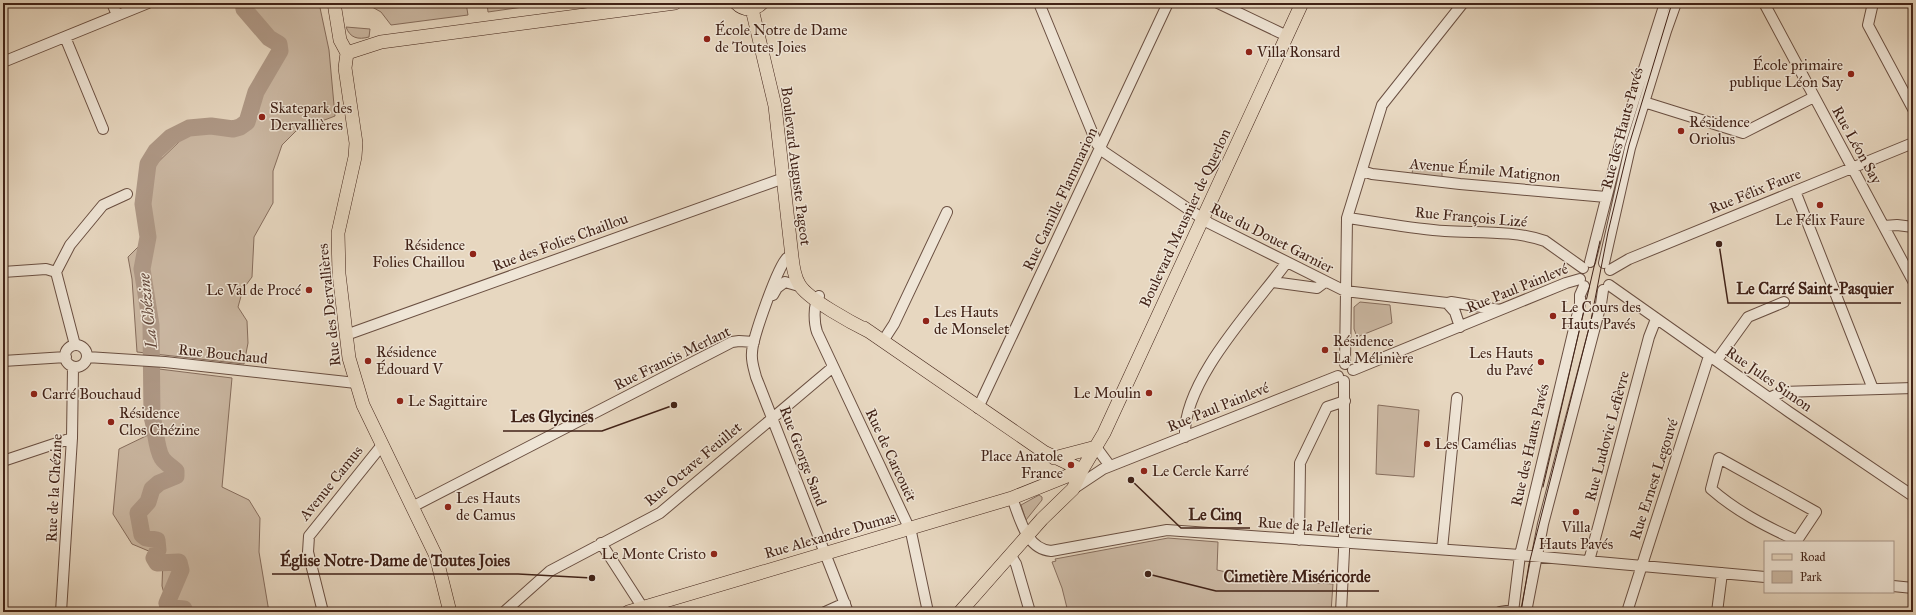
<svg xmlns="http://www.w3.org/2000/svg" width="1916" height="615" font-family="'IM FELL Great Primer',serif">
<style>
.green{fill:#cbb8a3;stroke:#866d5d}
.lines{fill:none;stroke-linecap:round;stroke-linejoin:round}
.river{stroke:#af9987;stroke-width:17}
.minor-casing{stroke:#6a4f41;stroke-width:12}
.major-casing{stroke:#412217;stroke-width:14}
.minor{stroke:#efe5d6;stroke-width:10}
.major{stroke:#e7d7c0;stroke-width:13}
.tram{stroke:#412217;stroke-width:1}
.poi-dot{fill:#8f2418;stroke:#efe5d6;stroke-width:1.5}
.labels{text-anchor:middle;stroke-width:3;stroke-linejoin:round;paint-order:stroke}
.poi-label{font-size:15px;fill:#412217;stroke:#efe5d6;text-anchor:start}
.street-label{font-size:15px;fill:#412217;stroke:#efe5d6}
.water-label{font-size:16px;font-style:italic;fill:#624639;stroke:#efe5d6}
.leader{fill:none;stroke:#412217;stroke-width:1.5}
.callout-dot{fill:#412217;stroke:#efe5d6;stroke-width:1.5}
.callout-label{font-size:16px;text-anchor:middle;font-weight:bold;fill:#412217;stroke:#efe5d6;stroke-width:3;stroke-linejoin:round;paint-order:stroke}
</style>
<rect width="100%" height="100%" fill="#e7d7c0"/>
<filter id="stains"><feTurbulence type="fractalNoise" baseFrequency=".005" numOctaves="4"/><feColorMatrix values="0 0 0 0 .2 0 0 0 0 .09 0 0 0 0 .02 0 0 0 .5 -.17"/></filter>
<radialGradient id="worn" r=".72"><stop offset=".6" stop-color="#630" stop-opacity="0"/><stop offset="1" stop-color="#630" stop-opacity=".3"/></radialGradient>
<path class="green" d="M247,3H319L329,50L335,116L296,131L282,145L273,171V203L254,237L252,277L243,289L238,307L247,321L248,343L244,364L137,352L132,279L128,257L146,239L149,224V171L187,134L226,132L242,129C252,117 252,106 259,93C268,77 281,63 286,45C270,35 253,21 247,3Z
M365,3H466L468,15L391,25L381,12Z
M487,3H537V5L488,12Z
M346,27L370,29L369,37C358,40 350,38 346,27Z
M1413,167L1442,171V178L1412,174Z
M1360,302L1390,305L1392,323L1357,337L1354,329V307Z
M151,368L232,378L222,487L249,500L260,518L259,552L269,612H169L162,586L163,557L132,544L113,514L119,449L148,435Z
M1378,405L1419,410L1414,477L1376,474Z
M1039,495L1042,497V500L1026,520L1021,505Z
M1168,538L1218,542L1217,570L1259,579L1333,584L1331,612H1068L1062,588L1052,562L1056,561L1055,559Z"/>
<g class="lines">
<path class="river" d="M185,612L184,609L173,608L167,603L181,570L179,562L157,563L154,558L158,550L157,540L146,538L142,535L138,513L148,502L152,489L159,483L176,476V471C172,467 165,463 162,458C156,449 156,429 152,417L151,325L142,269L148,237L143,204L148,164L156,151L171,137L189,128L211,126L233,129L240,127L247,122L256,92L280,51L279,44L269,38L244,9L243,3"/>
<defs>
<path id="minor" d="M112,3L117,15
M1039,3L1097,144L1104,152L1209,223L1345,291L1447,303L1451,302L1500,310
M1218,3L1287,36
M1764,3L1913,281
M1873,3L1868,25L1913,109
M65,37L103,129
M3,62L148,3
M1644,102L1743,133L1814,97
M1362,171L1372,174L1460,184L1606,197
M1795,191L1873,389
M1347,218C1379,222 1412,229 1445,231C1477,233 1514,230 1545,241L1583,268
M1884,226L1897,225L1913,227
M792,257L787,258C778,266 752,339 752,353C751,361 754,369 756,377L848,612
M1590,262L1620,144L1665,3
M1604,263L1630,148L1666,31L1676,3
M1610,270L1629,259L1913,143
M3,272L46,269L56,272L75,345
M56,272L70,245L103,205L127,194
M1273,282L1317,288L1325,282
M1609,285L1789,412L1913,496
M773,295L777,288L785,282L799,286
M819,296C813,305 814,323 817,332L911,532L928,612
M1447,303L1455,312L1460,327
M346,335L784,178
M883,341L894,324L947,212
M65 356a11 11 0 1 1 22 0a11 11 0 1 1-22 0Z
M87,357L165,362L356,383
M1717,360L1748,317L1784,302
M3,361L66,357
M1345,364L1347,218L1382,105L1463,3
M1353,370L1566,283L1580,279
M1769,398L1782,392L1913,388
M978,408L1168,3
M1185,437C1182,381 1255,306 1287,262
M1096,447L1110,466
M3,461L72,438
M1073,489L1103,469L1338,376
M1012,498C1020,518 1026,549 1051,551L1167,530L1520,555L1765,577
M412,507L732,342L739,341L754,342
M1299,540L1300,463L1327,407L1345,401
M1796,542L1816,512L1719,458L1711,489C1736,511 1765,526 1796,540
M601,543L643,608
M1442,549L1457,398
M1011,556L1016,564L1030,612
M1589,561L1649,337L1656,319
M1893,586L1913,588
M61,612L72,438L73,367
M323,612L308,552L309,536L382,445
M504,612L550,571L660,513L833,367
M825,612L845,603
M1341,612L1344,551V381
M1500,612L1513,610
M1513,612L1520,555L1580,304V295L1584,286
M1526,612L1543,524L1601,304L1603,290
M1627,612L1709,356
M1717,612L1722,573"/>
<path id="major" d="M334,3L340,40L347,53L345,68L356,143L355,157L338,233L339,274L349,358L363,405L436,556L450,612
M736,3C744,11 754,11 762,3
M752,9L775,106L792,257C793,266 794,276 799,284C807,299 854,324 870,332
M347,53L381,42L675,3
M864,328L1044,452L1082,470
M1054,458L1096,447
M628,612L1012,498L1082,470
M960,612L1042,519L1073,489L1082,470L1104,433L1302,3"/>
</defs>
<use href="#minor" class="minor-casing"/>
<use href="#major" class="major-casing"/>
<use href="#minor" class="minor"/>
<use href="#major" class="major"/>
<path class="tram" d="M1543,487L1600,241
M1521,612L1529,564L1591,320L1608,232L1629,145L1672,3"/>
</g>
<g class="poi-dot">
<circle cx="707" cy="39" r="4"/>
<circle cx="1249" cy="52" r="4"/>
<circle cx="1851" cy="74" r="4"/>
<circle cx="262" cy="117" r="4"/>
<circle cx="1681" cy="131" r="4"/>
<circle cx="1820" cy="205" r="4"/>
<circle cx="473" cy="254" r="4"/>
<circle cx="309" cy="290" r="4"/>
<circle cx="1553" cy="316" r="4"/>
<circle cx="926" cy="321" r="4"/>
<circle cx="1325" cy="350" r="4"/>
<circle cx="368" cy="361" r="4"/>
<circle cx="1541" cy="362" r="4"/>
<circle cx="1149" cy="393" r="4"/>
<circle cx="34" cy="394" r="4"/>
<circle cx="400" cy="401" r="4"/>
<circle cx="111" cy="422" r="4"/>
<circle cx="1427" cy="444" r="4"/>
<circle cx="1071" cy="465" r="4"/>
<circle cx="1144" cy="471" r="4"/>
<circle cx="448" cy="507" r="4"/>
<circle cx="1576" cy="512" r="4"/>
<circle cx="714" cy="554" r="4"/>
</g>
<g class="labels">
<g class="poi-label">
<text x="715" y="35">École Notre de Dame<tspan x="715" dy="17">de Toutes Joies</tspan></text>
<text x="1257" y="57">Villa Ronsard</text>
<text x="1843" y="70" text-anchor="end">École primaire<tspan x="1843" dy="17">publique Léon Say</tspan></text>
<text x="270" y="113">Skatepark des<tspan x="270" dy="17">Dervallières</tspan></text>
<text x="1689" y="127">Résidence<tspan x="1689" dy="17">Oriolus</tspan></text>
<text x="1820" y="225" text-anchor="middle">Le Félix Faure</text>
<text x="465" y="250" text-anchor="end">Résidence<tspan x="465" dy="17">Folies Chaillou</tspan></text>
<text x="301" y="295" text-anchor="end">Le Val de Procé</text>
<text x="1561" y="312">Le Cours des<tspan x="1561" dy="17">Hauts Pavés</tspan></text>
<text x="934" y="317">Les Hauts<tspan x="934" dy="17">de Monselet</tspan></text>
<text x="1333" y="346">Résidence<tspan x="1333" dy="17">La Mélinière</tspan></text>
<text x="376" y="357">Résidence<tspan x="376" dy="17">Édouard V</tspan></text>
<text x="1533" y="358" text-anchor="end">Les Hauts<tspan x="1533" dy="17">du Pavé</tspan></text>
<text x="1141" y="398" text-anchor="end">Le Moulin</text>
<text x="42" y="399">Carré Bouchaud</text>
<text x="408" y="406">Le Sagittaire</text>
<text x="119" y="418">Résidence<tspan x="119" dy="17">Clos Chézine</tspan></text>
<text x="1435" y="449">Les Camélias</text>
<text x="1063" y="461" text-anchor="end">Place Anatole<tspan x="1063" dy="17">France</tspan></text>
<text x="1152" y="476">Le Cercle Karré</text>
<text x="456" y="503">Les Hauts<tspan x="456" dy="17">de Camus</tspan></text>
<text x="1576" y="532" text-anchor="middle">Villa<tspan x="1576" dy="17">Hauts Pavés</tspan></text>
<text x="706" y="559" text-anchor="end">Le Monte Cristo</text>
</g>
<g class="street-label">
<text transform="translate(1622 128) rotate(-75)" y="5">Rue des Hauts Pavés</text>
<text transform="translate(1857 145) rotate(61)" y="5">Rue Léon Say</text>
<text transform="translate(796 166) rotate(83)" y="5">Boulevard Auguste Pageot</text>
<text transform="translate(1485 170) rotate(5)" y="5">Avenue Émile Matignon</text>
<text transform="translate(1755 191) rotate(-22)" y="5">Rue Félix Faure</text>
<text transform="translate(1060 199) rotate(-65)" y="5">Rue Camille Flammarion</text>
<text transform="translate(1471 217) rotate(5)" y="5">Rue François Lizé</text>
<text transform="translate(1185 218) rotate(-65)" y="5">Boulevard Meusnier de Querlon</text>
<text transform="translate(1272 238) rotate(27)" y="5">Rue du Douet Garnier</text>
<text transform="translate(560 242) rotate(-20)" y="5">Rue des Folies Chaillou</text>
<text transform="translate(1517 288) rotate(-22)" y="5">Rue Paul Painlevé</text>
<text transform="translate(329 305) rotate(-96)" y="5">Rue des Dervallières</text>
<text transform="translate(223 354) rotate(6)" y="5">Rue Bouchaud</text>
<text transform="translate(672 358) rotate(-26)" y="5">Rue Francis Merlant</text>
<text transform="translate(1769 379) rotate(35)" y="5">Rue Jules Simon</text>
<text transform="translate(1218 407) rotate(-22)" y="5">Rue Paul Painlevé</text>
<text transform="translate(1607 436) rotate(-75)" y="5">Rue Ludovic Lefièvre</text>
<text transform="translate(1530 445) rotate(-77)" y="5">Rue des Hauts Pavés</text>
<text transform="translate(891 455) rotate(65)" y="5">Rue de Carcouët</text>
<text transform="translate(803 456) rotate(69)" y="5">Rue George Sand</text>
<text transform="translate(693 464) rotate(-40)" y="5">Rue Octave Feuillet</text>
<text transform="translate(1654 479) rotate(-72)" y="5">Rue Ernest Legouvé</text>
<text transform="translate(331 483) rotate(-51)" y="5">Avenue Camus</text>
<text transform="translate(54 488) rotate(-87)" y="5">Rue de la Chézine</text>
<text transform="translate(1315 526) rotate(4)" y="5">Rue de la Pelleterie</text>
<text transform="translate(830 535) rotate(-16)" y="5">Rue Alexandre Dumas</text>
</g>
<g class="water-label">
<text transform="translate(147 311) rotate(-96)" y="6">La Chézine</text>
</g>
</g>
<path class="leader" d="M1719 244L1728 303H1901M674 405L602 431H503M1131 480L1181 528H1250M592 578L518 574H272M1148 574L1216 591H1379"/>
<g class="callout-dot">
<circle cx="1719" cy="244" r="4"/>
<circle cx="674" cy="405" r="4"/>
<circle cx="1131" cy="480" r="4"/>
<circle cx="592" cy="578" r="4"/>
<circle cx="1148" cy="574" r="4"/>
</g>
<g class="callout-label">
<text x="1815" y="294">Le Carré Saint-Pasquier</text>
<text x="552" y="422">Les Glycines</text>
<text x="1215" y="520">Le Cinq</text>
<text x="395" y="566">Église Notre-Dame de Toutes Joies</text>
<text x="1297" y="582">Cimetière Miséricorde</text>
</g>
<rect width="1916" height="615" fill="none" stroke="#e7d7c0" stroke-width="16"/>
<rect x="4" y="4" width="1908" height="607" fill="none" stroke="#412217" stroke-width="2"/>
<rect x="8" y="8" width="1900" height="599" fill="none" stroke="#412217"/>
<rect x="1764" y="541" width="130" height="52" fill="#efe5d6" stroke="#a9978a"/>
<rect x="1772" y="554" width="20" height="6" fill="#e7d7c0" stroke="#a9978a"/>
<text x="1800" y="561" font-size="12" fill="#412217">Road</text>
<rect x="1772" y="571" width="20" height="12" fill="#cbb8a3" stroke="#a9978a"/>
<text x="1800" y="581" font-size="12" fill="#412217">Park</text>
<rect width="100%" height="100%" filter="url(#stains)"/>
<rect width="100%" height="100%" fill="url(#worn)"/>
</svg>
